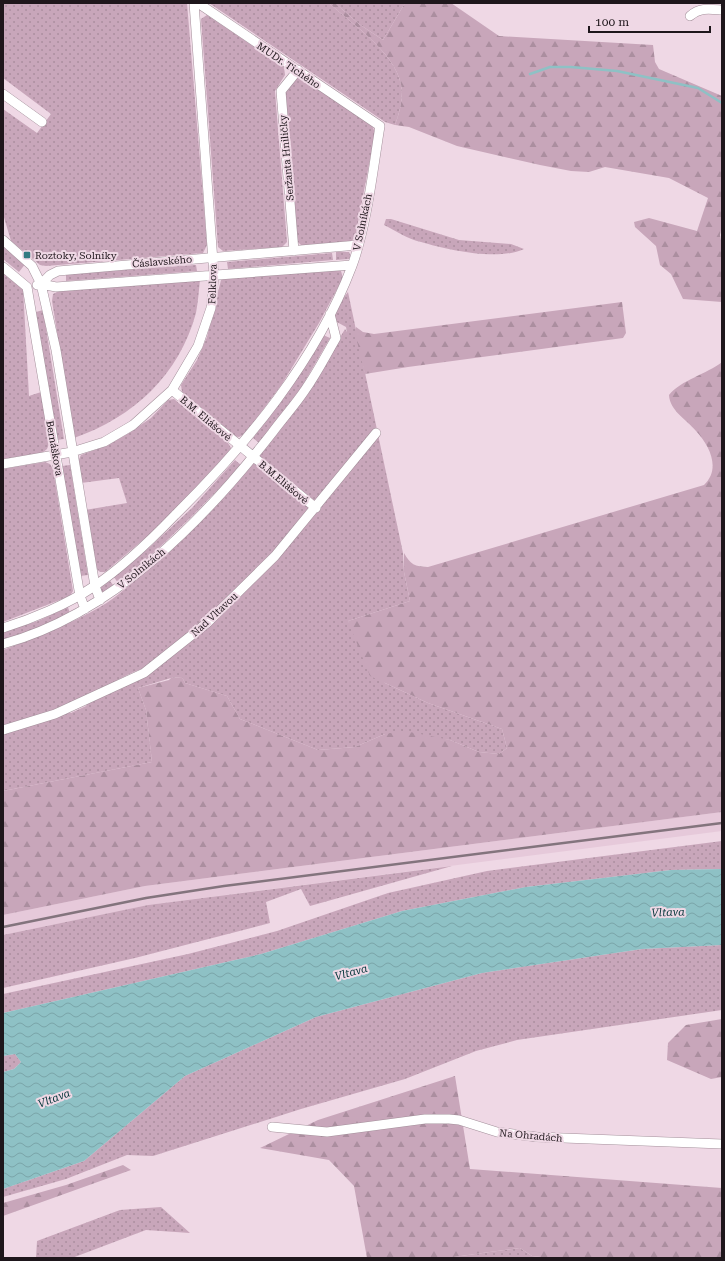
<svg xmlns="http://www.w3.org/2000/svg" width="725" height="1261" font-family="'Roboto Serif',serif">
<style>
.built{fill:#e6c9da}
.grass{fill:url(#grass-dots)}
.forest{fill:url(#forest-firs)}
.water{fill:url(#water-waves)}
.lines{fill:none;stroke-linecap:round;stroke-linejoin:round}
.stream{stroke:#8ec1c5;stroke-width:2.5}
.minor-casing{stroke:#a4909b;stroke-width:10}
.minor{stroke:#fff;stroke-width:9}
.rail{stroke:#83747d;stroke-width:2.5}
.poi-dot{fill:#337b82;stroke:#efd8e5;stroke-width:1.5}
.labels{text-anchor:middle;stroke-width:4;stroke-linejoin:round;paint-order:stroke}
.street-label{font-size:10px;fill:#1e161b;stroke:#efd8e5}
.poi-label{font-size:10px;fill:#1e161b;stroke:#efd8e5;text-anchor:start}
.water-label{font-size:11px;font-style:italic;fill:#013438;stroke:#efd8e5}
</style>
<defs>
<pattern id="grass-dots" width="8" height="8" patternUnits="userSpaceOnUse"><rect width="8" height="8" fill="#c8a6ba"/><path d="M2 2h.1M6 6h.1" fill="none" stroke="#ab8e9f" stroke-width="1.8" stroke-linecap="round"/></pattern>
<pattern id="forest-firs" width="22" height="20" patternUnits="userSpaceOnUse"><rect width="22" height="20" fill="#c8a6ba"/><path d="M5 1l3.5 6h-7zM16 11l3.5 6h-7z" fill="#ab8e9f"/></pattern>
<pattern id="water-waves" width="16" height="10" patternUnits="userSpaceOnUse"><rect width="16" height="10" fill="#8ec1c5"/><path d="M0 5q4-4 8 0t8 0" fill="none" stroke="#7aa5a9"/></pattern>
</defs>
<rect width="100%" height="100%" fill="#efd8e5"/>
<path class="built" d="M722,812V831L148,905L3,935V915L145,886Z"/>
<path class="grass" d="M3,3H187L207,245L203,253L46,266L40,265L11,241L3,214V109L37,133L51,114L3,78Z
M209,3H329C353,25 401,56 402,92C402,103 399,114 395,125L385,122Z
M335,3H405L383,40L359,24Z
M207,15L284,67L285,75L275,91L287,242L282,247L223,251L218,247L201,19Z
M301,77L372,125L375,133L355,238L351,241L302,246L297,241L284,94L293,80Z
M386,219H391L459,240L511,244L524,249C498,261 448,250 421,242C408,239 396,231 384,225Z
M3,244L26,263L19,272L3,259Z
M336,252H349L351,257L349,259L336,260Z
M332,253L333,260L228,269L227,262Z
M196,265L197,271L66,281V274Z
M334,269L341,271L343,278L319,323L282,384L245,434L239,437L234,436L182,392L181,385L197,360L207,337L221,280L226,277Z
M3,272L23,288L29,396L41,392L49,444L47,449L42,453L3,459Z
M200,279C199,290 198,302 196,313C179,375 134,417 74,438L52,301L53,294L59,291Z
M348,292L403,553L404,572L410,601L348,621L385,683L428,703L502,729L507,748L499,754L479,752L450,740L385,734L355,747L318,750L240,719L227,696L185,683L182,677L171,678L138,688L146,710L152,762L3,791V733L66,712L71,713L86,706L88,702L157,667C134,667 119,681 98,690C73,702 30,721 3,725V650C36,637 69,625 100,607C118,597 133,581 149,568C231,501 292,421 345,329L347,332L346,327L335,321L334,317L341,301Z
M43,310L64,439L57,440L36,312Z
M323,335L330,338L301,388L259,443L253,438L293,384Z
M174,399L228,443L231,448L230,453L169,518L105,572H100L94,566L85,510L127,503L119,478L81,483L78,461L81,455L108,445L129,433L151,418L168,400Z
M235,460L241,465C201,508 164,546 118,583L114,577L151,546L192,508Z
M45,462L50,464L53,469L73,591L70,596L3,622V469Z
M70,465L88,575L80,576L62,466Z
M110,581L114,586L103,595L100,588Z
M68,607L70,614L40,628L3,640V632L38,621Z
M722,841V869L671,870L526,887L402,911L261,954L3,1013V994L188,954L277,931L388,893L487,871Z
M452,866L310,906L301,889L266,902L270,923L135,958L3,988V935L148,905Z
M722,945V1010L517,1040L476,1051L405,1079L301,1109L153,1156L127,1155L66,1179L3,1197V1189L84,1161L185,1076L316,1017L482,973L642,949Z
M15,1054L21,1062L14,1069L3,1072V1056Z
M161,1207L190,1233L146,1230L72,1258H36L37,1241L120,1210Z
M520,1248L532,1256L550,1258H446Z"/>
<path class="forest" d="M329,3H335L359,24L383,40L405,3H451L499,36L653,45L655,62L659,69L722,96V225L720,235L722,246V302L683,299L671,274L660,265L656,246L635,227L634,222L649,218L697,231L708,198L669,178L605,167L589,172L571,171L540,165L457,146L409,127L395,125C399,114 402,103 402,92C401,56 353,25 329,3Z
M622,302L626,333L623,338L408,367L365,374L355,333L356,327L363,332L374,334Z
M722,362V812L145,886L3,915V791L152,762L146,710L138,688L169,680L171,678L182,677L185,683L227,696L240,719L318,750L355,747L385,734L405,731L450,740L479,752L499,754L507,748L502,729L428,703L370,676L348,621L410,601L404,572V553C410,564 415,567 428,567L704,485C721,469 710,446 696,431C686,419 670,411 669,395C681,380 707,374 722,362Z
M722,1019V1077L711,1079L667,1060L668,1043L686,1025Z
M455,1076L470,1169L722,1188V1258H550L532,1256L520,1248L446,1258H367L354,1186L329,1160L260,1148L318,1120Z
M123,1165L131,1170L3,1216V1203L66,1185Z"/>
<path class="water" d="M722,869V945L642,949L482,973L316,1017L185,1076L84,1161L3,1189V1072L14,1069L21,1062L15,1054L3,1056V1013L261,954L402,911L526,887L671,870Z"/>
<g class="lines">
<path class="stream" d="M530,74L550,67H571L617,71L698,88L722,103"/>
<defs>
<path id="minor" d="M690,16C700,7 710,9 722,10
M3,94L42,122
M3,240L32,266L41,284L56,350L95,586L100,600
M294,251L281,91L298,70
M3,267L27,287
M41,284L50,275L58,271L358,245
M37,285L41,284L56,287L352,265
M27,287L80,596L85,609
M172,390L316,508
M3,464L72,452L104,442L133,425L172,390L198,346L211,308L214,275L194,3
M3,628C32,619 68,604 93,587C123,567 150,541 175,515C247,444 316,361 352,266C367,225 373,169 380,126L198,3
M3,644C113,614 204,520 272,433C283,418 295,405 305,390C317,373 326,355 336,338L330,314
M3,730L55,714L144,673L207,623L275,556L376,433
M272,1127L327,1132L425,1119H449L459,1120L497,1132L537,1137L722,1144"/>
</defs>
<use href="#minor" class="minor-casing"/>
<use href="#minor" class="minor"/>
<path class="rail" d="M3,927L146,898L224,886L722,823"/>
</g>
<rect class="poi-dot" x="23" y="251" width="8" height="8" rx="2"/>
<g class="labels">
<g class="street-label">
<text transform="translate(289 65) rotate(34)" y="4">MUDr. Tichého</text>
<text transform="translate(286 158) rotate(-95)" y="4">Seržanta Hniličky</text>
<text transform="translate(362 222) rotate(-78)" y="4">V Solníkách</text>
<text transform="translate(162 261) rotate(-5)" y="4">Čáslavského</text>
<text transform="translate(212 284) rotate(-88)" y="4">Felklova</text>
<text transform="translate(206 418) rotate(40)" y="4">B.M. Eliášové</text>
<text transform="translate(55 448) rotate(80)" y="4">Bernáškova</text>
<text transform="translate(284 482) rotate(40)" y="4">B.M.Eliášové</text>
<text transform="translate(141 568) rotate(-39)" y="4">V Solníkách</text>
<text transform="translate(214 614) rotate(-43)" y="4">Nad Vltavou</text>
<text transform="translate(531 1135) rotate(5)" y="4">Na Ohradách</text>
</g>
<g class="poi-label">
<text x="35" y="259">Roztoky, Solníky</text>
</g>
<g class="water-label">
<text transform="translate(668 912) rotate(-2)" y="4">Vltava</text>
<text transform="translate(351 972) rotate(-15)" y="4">Vltava</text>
<text transform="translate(54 1098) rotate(-21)" y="4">Vltava</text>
</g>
</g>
<rect width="725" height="1261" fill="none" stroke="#1e161b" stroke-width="8"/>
<path d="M589 26v6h121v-6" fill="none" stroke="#1e161b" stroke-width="2"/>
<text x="595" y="26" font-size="12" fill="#1e161b" stroke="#efd8e5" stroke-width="3" paint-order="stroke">100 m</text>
</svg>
